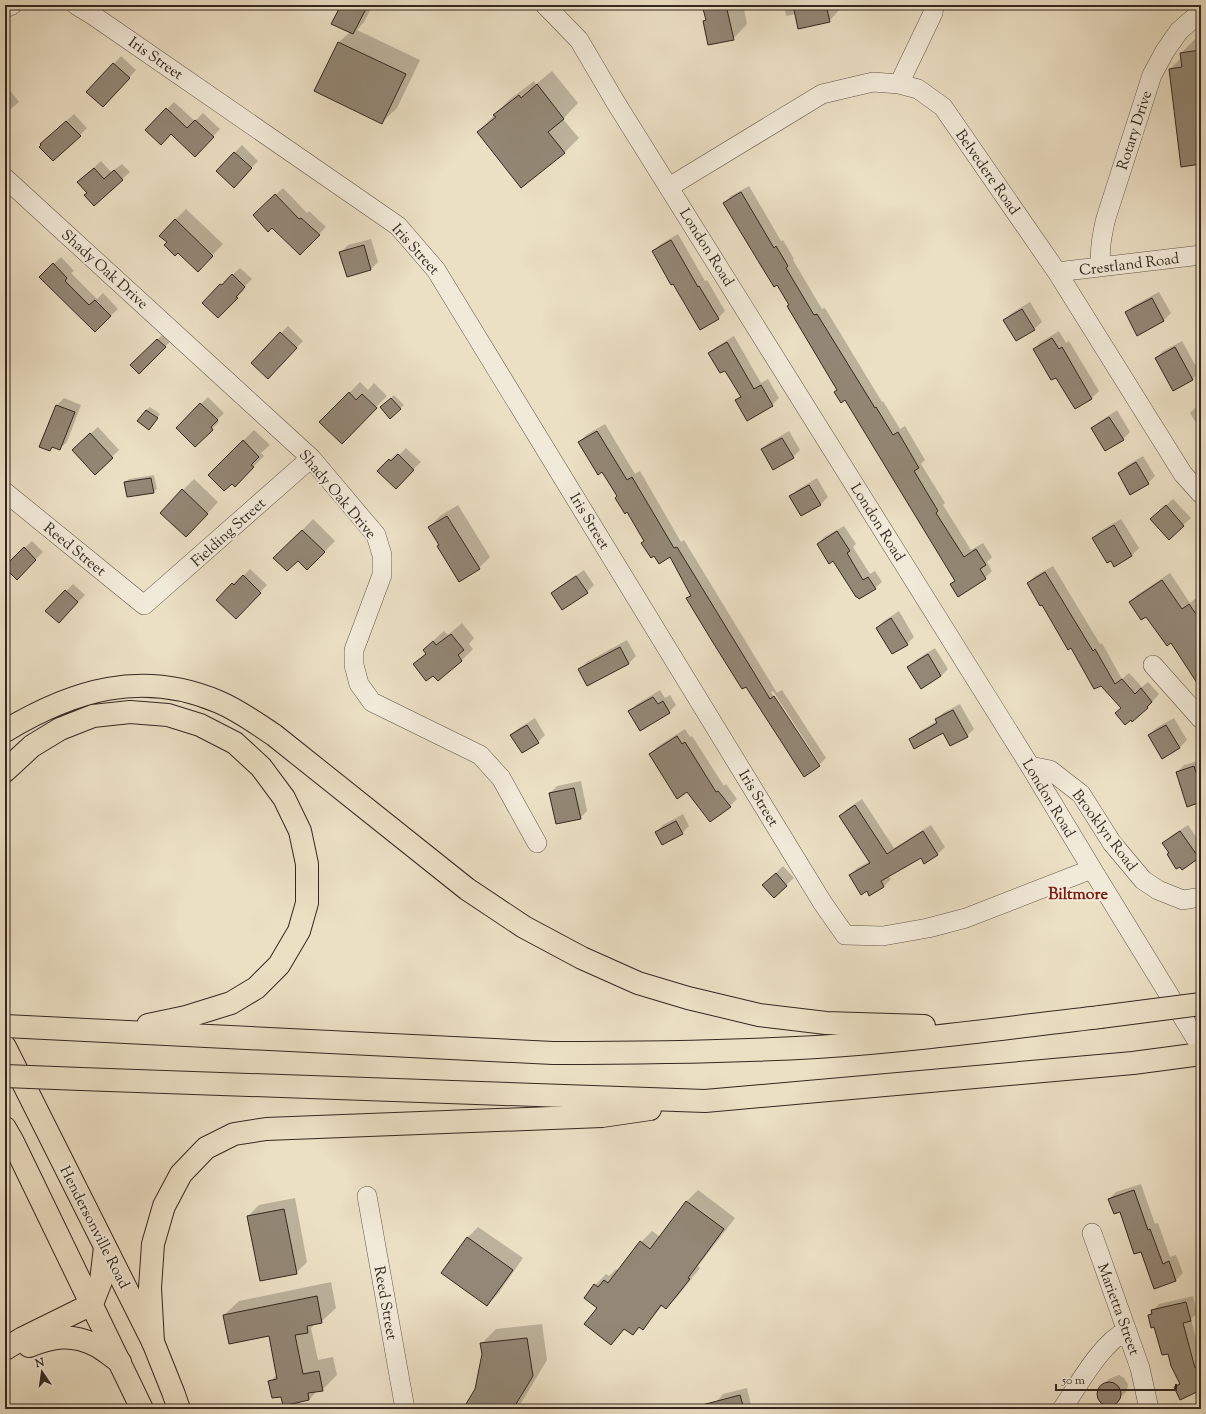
<svg xmlns="http://www.w3.org/2000/svg" width="1206" height="1414" font-family="'Sorts Mill Goudy',serif">
<style>
.shadow{fill:#0003}
.building{fill:#938775;stroke:#342820}
.lines{fill:none;stroke-linecap:round;stroke-linejoin:round}
.minor-casing{stroke:#625649;stroke-width:20}
.primary-casing{stroke:#342820;stroke-width:24}
.motorway-casing{stroke:#342820;stroke-width:24}
.minor{stroke:#f2ead9;stroke-width:19}
.primary{stroke:#ebdfc4;stroke-width:22}
.motorway{stroke:#ebdfc4;stroke-width:22}
.motorway-bridge-casing{stroke:#342820;stroke-width:24;stroke-linecap:butt}
.motorway-bridge{stroke:#ebdfc4;stroke-width:22}
.labels{text-anchor:middle;stroke-width:4;stroke-linejoin:round;paint-order:stroke}
.street-label{font-size:15px;fill:#342820;stroke:#f2ead9}
.neighbourhood-label{font-size:16px;font-weight:bold;fill:#7a1f14;stroke:#f2ead9}
</style>
<rect width="100%" height="100%" fill="#ebdfc4"/>
<filter id="stains"><feTurbulence type="fractalNoise" baseFrequency=".005" numOctaves="4"/><feColorMatrix values="0 0 0 0 .2 0 0 0 0 .09 0 0 0 0 .02 0 0 0 .5 -.17"/></filter>
<radialGradient id="worn" r=".72"><stop offset=".6" stop-color="#630" stop-opacity="0"/><stop offset="1" stop-color="#630" stop-opacity=".3"/></radialGradient>
<path class="shadow" d="M342,5H373L364,22L357,30L420,60L397,108L382,122L338,43L350,32Z
M703,5H755L753,7L744,9L747,24L733,39L704,21L706,19Z
M784,5H843V6L829,21L796,14L786,16Z
M1196,38H1201V163L1170,69L1182,57L1181,53Z
M121,56L136,70L110,99L88,92Z
M552,71L578,103L563,119L579,138L564,153L478,132L509,100L534,81L536,84Z
M5,84L19,102L5,114Z
M174,102L195,121L203,113L220,129L202,148L171,133L147,130Z
M74,114L87,128L80,135L49,137Z
M242,145L258,161L241,179L217,171Z
M101,161L111,172L122,164L130,172L94,205L88,192L86,175Z
M749,186L781,241L783,240L794,259L793,260L822,309L825,308L882,402L883,401L900,429L905,426L925,460L921,464L945,503L943,505L971,550L983,543L992,557L987,562L992,571L985,578L951,584L956,580L845,399L838,390L777,284L724,203L731,196Z
M283,188L307,213L309,211L326,227L300,253L272,227L261,208Z
M186,209L223,244L198,270L175,220Z
M678,234L705,281L707,280L725,311L718,318L653,251L661,244Z
M371,239L378,262L371,269L341,252L348,245Z
M61,257L74,271L71,273L97,299L103,293L118,309L95,331L40,277Z
M240,268L252,279L242,289L244,290L218,316L221,285L228,277L229,278Z
M1159,292L1171,313L1164,320L1126,313L1133,306Z
M1030,302L1042,322L1034,329L1004,320L1012,313Z
M288,326L303,341L275,370L281,333Z
M1059,331L1066,343L1069,341L1099,391L1092,398L1075,408L1056,376L1034,349L1041,342Z
M165,332L172,340L139,372L132,365Z
M734,336L761,383L768,379L779,398L772,405L747,420L736,401L741,395L725,369L709,353L716,347Z
M1182,341L1199,372L1192,380L1156,358L1163,351Z
M360,382L368,390L374,383L387,396L342,442L321,422Z
M394,395L404,405L390,418L381,408Z
M208,397L224,413L217,420L219,422L195,446L177,428Z
M64,398L81,405L67,442L59,449L53,446L50,450L57,405Z
M1200,403H1201V431L1190,413Z
M150,407L160,414L153,425L146,410Z
M1117,410L1130,432L1123,439L1092,429L1099,422Z
M605,424L635,474L640,471L681,542L684,540L777,693L782,690L826,758L820,764L773,691L771,692L818,765H820L804,775L746,685L688,598L692,595L671,555L645,541L603,471L579,442L586,435Z
M98,427L119,450L95,473L80,443Z
M254,430L270,445L261,453L264,456L253,467L232,482L209,475Z
M789,431L800,450L793,457L762,449L770,442Z
M406,448L421,462L395,487L379,471L397,453L399,455Z
M1143,456L1155,476L1148,483L1119,473L1126,466Z
M154,475L157,489L153,492L125,482L129,479Z
M817,478L828,497L821,504L801,515L790,497L797,490Z
M194,479L218,502L197,525L183,490Z
M1173,499L1191,518L1169,538L1159,512Z
M458,505L490,557L479,568L440,545L429,527L440,516Z
M313,519L335,541L307,569L298,559L275,558Z
M1121,519L1139,548L1132,555L1114,565L1111,560L1093,538L1100,531Z
M844,526L856,544L853,547L870,574L875,571L882,582L875,588L834,560L818,544L824,537Z
M32,541L43,552L17,578L5,567Z
M1053,566L1100,644L1102,643L1122,679L1129,673L1142,687L1148,682L1159,694L1148,707L1132,721L1071,647L1028,583L1035,576Z
M250,569L267,585L236,618L233,584L240,577L241,578Z
M584,570L594,585L587,592L552,594L560,586Z
M1170,573L1190,603L1196,598L1201,604V685L1171,642L1146,616L1130,602L1137,595Z
M73,584L85,595L59,622L47,611Z
M899,611L914,637L907,644L877,628L884,621Z
M462,623L474,638L469,644L473,649L462,660L438,679L433,674L414,664L426,653L424,650L435,639L444,631L448,635Z
M627,640L636,656L629,663L580,669L587,662Z
M935,648L948,669L941,676L909,667L916,660Z
M660,690L665,698L670,695L676,705L669,712L630,711L637,704Z
M960,704L974,729L967,736L944,732L910,739L917,733L937,721V719L943,713Z
M535,718L545,735L538,742L511,735L519,728Z
M1174,718L1187,740L1179,748L1149,735L1156,728Z
M685,729L690,737L692,736L724,786L726,784L737,799L730,806L687,791L650,754L657,747Z
M1201,760V801L1177,772L1184,765Z
M581,781L587,811L580,818L550,793L557,786Z
M862,799L894,848L931,825L945,847L938,854L925,862L921,857L888,876L891,879L884,886L867,890L850,875L857,868L870,861L840,816L847,809Z
M683,814L689,826L682,833L656,832L663,825Z
M1188,825L1201,844V855L1198,858L1164,843L1171,836Z
M783,866L794,878L774,896L771,878Z
M1141,1184L1155,1224L1158,1223L1170,1257L1176,1255L1183,1273L1176,1280L1142,1250L1120,1210L1109,1199L1116,1192Z
M698,1190L735,1218L698,1266L700,1268L677,1297L666,1308L663,1305L653,1317L642,1328L640,1327L633,1334L625,1328L611,1344L599,1308L595,1285L606,1274L609,1276L616,1269L619,1271L641,1242L652,1231L660,1237L687,1201Z
M295,1198L307,1262L296,1273L248,1216L259,1205Z
M478,1227L523,1258L498,1294L487,1305L467,1238Z
M331,1282L336,1308L321,1322L316,1323L311,1328L318,1360L333,1357L337,1375L322,1390H318L309,1400L282,1395L270,1382L277,1374L270,1335L224,1315L239,1301Z
M1193,1296L1197,1313L1191,1319L1201,1358V1388L1175,1387L1180,1382L1169,1352L1149,1315L1159,1304Z
M542,1324L547,1360L520,1405L517,1409H464L476,1389L483,1354L481,1344L496,1329Z
M1119,1375L1124,1378L1128,1384L1127,1391L1117,1401L1110,1404L1103,1403L1099,1396V1393L1102,1386L1109,1379Z
M747,1388L752,1409H717L716,1402L723,1394Z"/>
<path class="building" d="M341,5H368L353,34L331,24Z
M702,5H726L734,40L708,45L703,21L706,20Z
M793,5H826L830,22L798,29Z
M338,42L406,74L382,124L314,91Z
M1200,50L1201,60V164L1181,167L1169,69L1182,67L1180,53Z
M113,63L130,78L103,107L86,92Z
M537,84L564,119L548,132L565,153L521,188L477,132L496,117L493,115L519,95L521,98Z
M166,108L187,128L195,120L214,137L195,157L171,134L161,145L145,130Z
M66,121L81,136L53,161L39,147L41,145L40,144Z
M234,152L252,168L234,188L216,171Z
M94,168L104,179L114,170L123,180L94,206L84,195L87,193L77,182Z
M741,192L774,248L776,246L788,266L786,268L814,315L817,314L875,408L876,407L893,435L898,432L919,468L914,471L938,511L936,513L964,557L976,549L986,565L980,569L986,579L958,597L950,584L955,581L845,400L841,403L834,392L837,390L787,306L789,305L777,285L774,287L763,269L723,203Z
M275,194L299,219L301,218L320,235L300,255L272,228L268,232L253,215Z
M175,219L213,256L198,272L178,253L175,256L164,245L167,242L159,236Z
M671,240L698,287L699,286L719,319L700,330L673,284L671,285L652,251Z
M364,245L371,270L347,277L339,252Z
M53,263L67,278L65,281L89,305L95,300L111,316L95,332L39,277Z
M232,274L245,287L236,297L238,298L218,318L202,303L220,284L222,285Z
M1152,298L1164,321L1137,336L1125,312Z
M1022,309L1035,330L1016,341L1003,320Z
M280,332L297,348L268,379L251,363Z
M1052,338L1059,349L1062,347L1092,399L1075,409L1056,378L1051,380L1033,349Z
M157,339L166,347L139,374L130,365Z
M727,342L754,389L761,385L773,406L747,421L735,400L741,397L725,371L720,373L708,353Z
M1175,347L1193,380L1173,391L1155,358Z
M349,392L356,400L362,394L377,408L342,444L319,422Z
M391,398L401,409L390,419L380,407Z
M200,403L218,420L211,427L213,430L195,447L176,428Z
M56,405L75,412L60,450L52,447L50,451L39,447Z
M146,410L158,418L149,430L137,421Z
M1109,417L1124,440L1105,451L1091,428Z
M597,431L627,480L632,477L674,548L677,547L770,699L774,696L820,766L804,777L746,687L742,689L712,641L686,598L691,596L670,557L659,564L654,556L651,558L641,543L644,541L627,512L625,514L615,498L617,496L602,472L598,475L578,442Z
M90,433L113,458L95,475L72,450Z
M782,438L794,458L773,470L761,449Z
M243,440L259,457L251,465L254,467L235,487L232,484L224,491L208,475Z
M398,454L414,470L396,489L377,471L389,459L391,461Z
M1136,462L1149,484L1130,495L1118,473Z
M151,478L154,493L127,497L124,482Z
M809,485L821,505L801,516L789,496Z
M182,489L208,514L186,537L160,513Z
M1166,505L1184,526L1169,540L1150,519Z
M447,516L480,569L459,582L437,546L439,545L428,527Z
M1114,525L1132,556L1114,567L1111,561L1107,563L1092,538Z
M302,530L325,552L307,570L298,561L287,571L273,558Z
M837,531L850,551L847,553L863,580L868,577L876,589L859,599L857,597H856L833,561L829,564L817,544Z
M24,547L36,560L17,580L5,568V566Z
M1045,572L1093,651L1095,649L1115,684L1122,679L1135,694L1141,688L1152,702L1147,707L1148,708L1132,722L1131,720L1125,725L1115,713L1121,708L1101,686L1094,689L1071,648L1068,650L1042,605L1040,606L1027,583Z
M243,575L261,593L236,619L216,600L232,583L234,585Z
M576,576L588,593L562,610L551,593Z
M1162,580L1182,609L1189,604L1201,621V689L1171,643L1167,646L1146,617L1141,620L1129,602Z
M65,590L78,602L59,623L45,611Z
M891,618L908,645L892,654L876,628Z
M451,634L464,650L458,655L462,661L438,681L433,676L426,681L413,664L426,654L423,650L433,641L436,645Z
M620,647L629,664L587,686L578,669Z
M928,654L941,676L921,689L907,667Z
M653,697L658,704L663,701L670,713L640,731L628,711Z
M953,710L968,737L950,746L943,733L914,749L909,739L937,723L935,719Z
M527,725L539,743L522,753L510,735Z
M1166,725L1180,748L1162,759L1148,735Z
M677,736L682,744L685,742L716,792L718,791L731,807L710,822L687,792L677,799L649,754Z
M1194,766L1201,788V802L1187,807L1176,772Z
M574,788L581,819L556,824L549,793Z
M855,805L887,854L923,831L938,855L924,864L921,858L881,881L884,887L869,896L867,891L861,895L849,875L870,863L839,816Z
M676,821L683,834L662,845L655,832Z
M1180,831L1199,858L1182,870L1180,867L1176,869L1167,854L1169,853L1162,843Z
M776,873L787,886L774,898L762,885Z
M1134,1190L1148,1230L1150,1229L1163,1264L1169,1261L1176,1281L1154,1289L1141,1252L1134,1254L1120,1212L1114,1214L1108,1199Z
M686,1201L724,1229L688,1278L690,1279L666,1309L661,1305L643,1330L639,1327L633,1335L624,1329L611,1345L584,1324L597,1308L584,1298L594,1284L598,1287L604,1280L608,1283L640,1241L650,1249Z
M284,1209L297,1274L260,1281L247,1216Z
M467,1237L513,1270L487,1306L441,1273Z
M317,1296L322,1323L307,1326L308,1333L295,1335L303,1374L319,1371L323,1391L308,1393L309,1400L283,1406L281,1397L272,1398L268,1381L277,1379L269,1336L229,1344L223,1315Z
M1186,1302L1191,1321L1183,1323L1195,1368L1197,1367L1201,1374V1390L1180,1400L1174,1387L1180,1384L1171,1366L1168,1354L1162,1355L1154,1327L1151,1328L1148,1315L1152,1314L1151,1310Z
M527,1338L533,1376L513,1409H463L475,1389L482,1354L480,1343Z
M1097 1394a12 12 0 1 1 24 0a12 12 0 1 1-24 0Z
M740,1395L744,1409H702V1405Z"/>
<g class="lines">
<defs>
<path id="minor" d="M76,5L94,16L398,226L436,270L822,902L845,935L883,936L928,928L966,918L1092,869
M545,5L579,40L616,103L1030,766L1092,869L1201,1047
M5,8L12,5
M899,84L933,13L934,5
M5,178L311,458L376,535L382,555V575L354,650V665L359,684L372,702L480,755L501,778L537,843
M669,187L822,94L873,82L899,84L918,89L943,107L1057,272L1183,474L1201,494
M1101,267C1099,250 1102,235 1106,218L1152,75L1165,51L1179,31L1195,17L1201,8
M1057,272L1201,255
M5,492L144,605L311,458
M1153,665L1201,719
M1030,766L1050,770L1081,794L1112,843L1143,880L1158,890L1183,900L1201,897
M367,1196L405,1409
M1092,1233L1140,1368L1149,1409
M1062,1409C1078,1386 1101,1343 1126,1331"/>
<path id="primary" d="M5,1047L153,1342L173,1392L179,1409
M5,1128L12,1140L142,1409"/>
<path id="motorway" d="M5,731C73,690 142,669 219,702C238,710 256,723 274,735L467,889L524,927L582,958L638,983L688,998L759,1015L826,1023L924,1026
M5,771L32,746L60,729L93,716L130,712L168,715L200,725L235,743L261,767L284,798L300,831L307,864V903L299,931L279,965L256,988L231,1003L186,1017L148,1025
M5,1026L553,1053C641,1053 729,1052 817,1047C911,1041 1006,1028 1100,1017
M81,1079L705,1101L1133,1063L1201,1054
M153,1342L150,1288L153,1244L164,1206L181,1174L206,1148L234,1134L266,1129L602,1116L650,1109
M29,1346C52,1337 71,1333 95,1345C104,1349 112,1357 120,1362
M5,1349L23,1338L92,1304L101,1281L105,1247"/>
</defs>
<use href="#minor" class="minor-casing"/>
<use href="#primary" class="primary-casing"/>
<use href="#motorway" class="motorway-casing"/>
<use href="#minor" class="minor"/>
<use href="#primary" class="primary"/>
<use href="#motorway" class="motorway"/>
<defs>
<path id="motorway-bridge" d="M1100,1017L1201,1004
M5,1076L81,1079"/>
</defs>
<use href="#motorway-bridge" class="motorway-bridge-casing"/>
<use href="#motorway-bridge" class="motorway-bridge"/>
</g>
<g class="labels">
<g class="street-label">
<text transform="translate(156 58) rotate(35)" y="5">Iris Street</text>
<text transform="translate(1134 130) rotate(-72)" y="5">Rotary Drive</text>
<text transform="translate(988 172) rotate(55)" y="5">Belvedere Road</text>
<text transform="translate(707 247) rotate(58)" y="5">London Road</text>
<text transform="translate(416 249) rotate(48)" y="5">Iris Street</text>
<text transform="translate(1129 264) rotate(-7)" y="5">Crestland Road</text>
<text transform="translate(105 269) rotate(42)" y="5">Shady Oak Drive</text>
<text transform="translate(338 494) rotate(50)" y="5">Shady Oak Drive</text>
<text transform="translate(590 521) rotate(59)" y="5">Iris Street</text>
<text transform="translate(878 522) rotate(58)" y="5">London Road</text>
<text transform="translate(228 532) rotate(-42)" y="5">Fielding Street</text>
<text transform="translate(75 549) rotate(39)" y="5">Reed Street</text>
<text transform="translate(759 798) rotate(59)" y="5">Iris Street</text>
<text transform="translate(1049 798) rotate(59)" y="5">London Road</text>
<text transform="translate(1105 830) rotate(53)" y="5">Brooklyn Road</text>
<text transform="translate(95 1227) rotate(63)" y="5">Hendersonville Road</text>
<text transform="translate(386 1303) rotate(80)" y="5">Reed Street</text>
<text transform="translate(1119 1309) rotate(70)" y="5">Marietta Street</text>
</g>
<g class="neighbourhood-label">
<text x="1078" y="899">Biltmore</text>
</g>
</g>
<rect width="1206" height="1414" fill="none" stroke="#ebdfc4" stroke-width="20"/>
<rect x="6" y="6" width="1194" height="1402" fill="none" stroke="#342820" stroke-width="2"/>
<rect x="10" y="10" width="1186" height="1394" fill="none" stroke="#342820"/>
<g transform="translate(42 1372) rotate(347)" stroke="#f2ead9" stroke-width="3" paint-order="stroke">
<path d="M0-3L7 15L0 10L-7 15Z" fill="#342820"/>
<text y="-6" font-size="11" font-weight="bold" text-anchor="middle" fill="#342820">N</text>
</g>
<path d="M1056 1384v6h120v-6" fill="none" stroke="#342820" stroke-width="2"/>
<text x="1062" y="1384" font-size="12" fill="#342820" stroke="#f2ead9" stroke-width="3" paint-order="stroke">50 m</text>
<rect width="100%" height="100%" filter="url(#stains)"/>
<rect width="100%" height="100%" fill="url(#worn)"/>
</svg>
